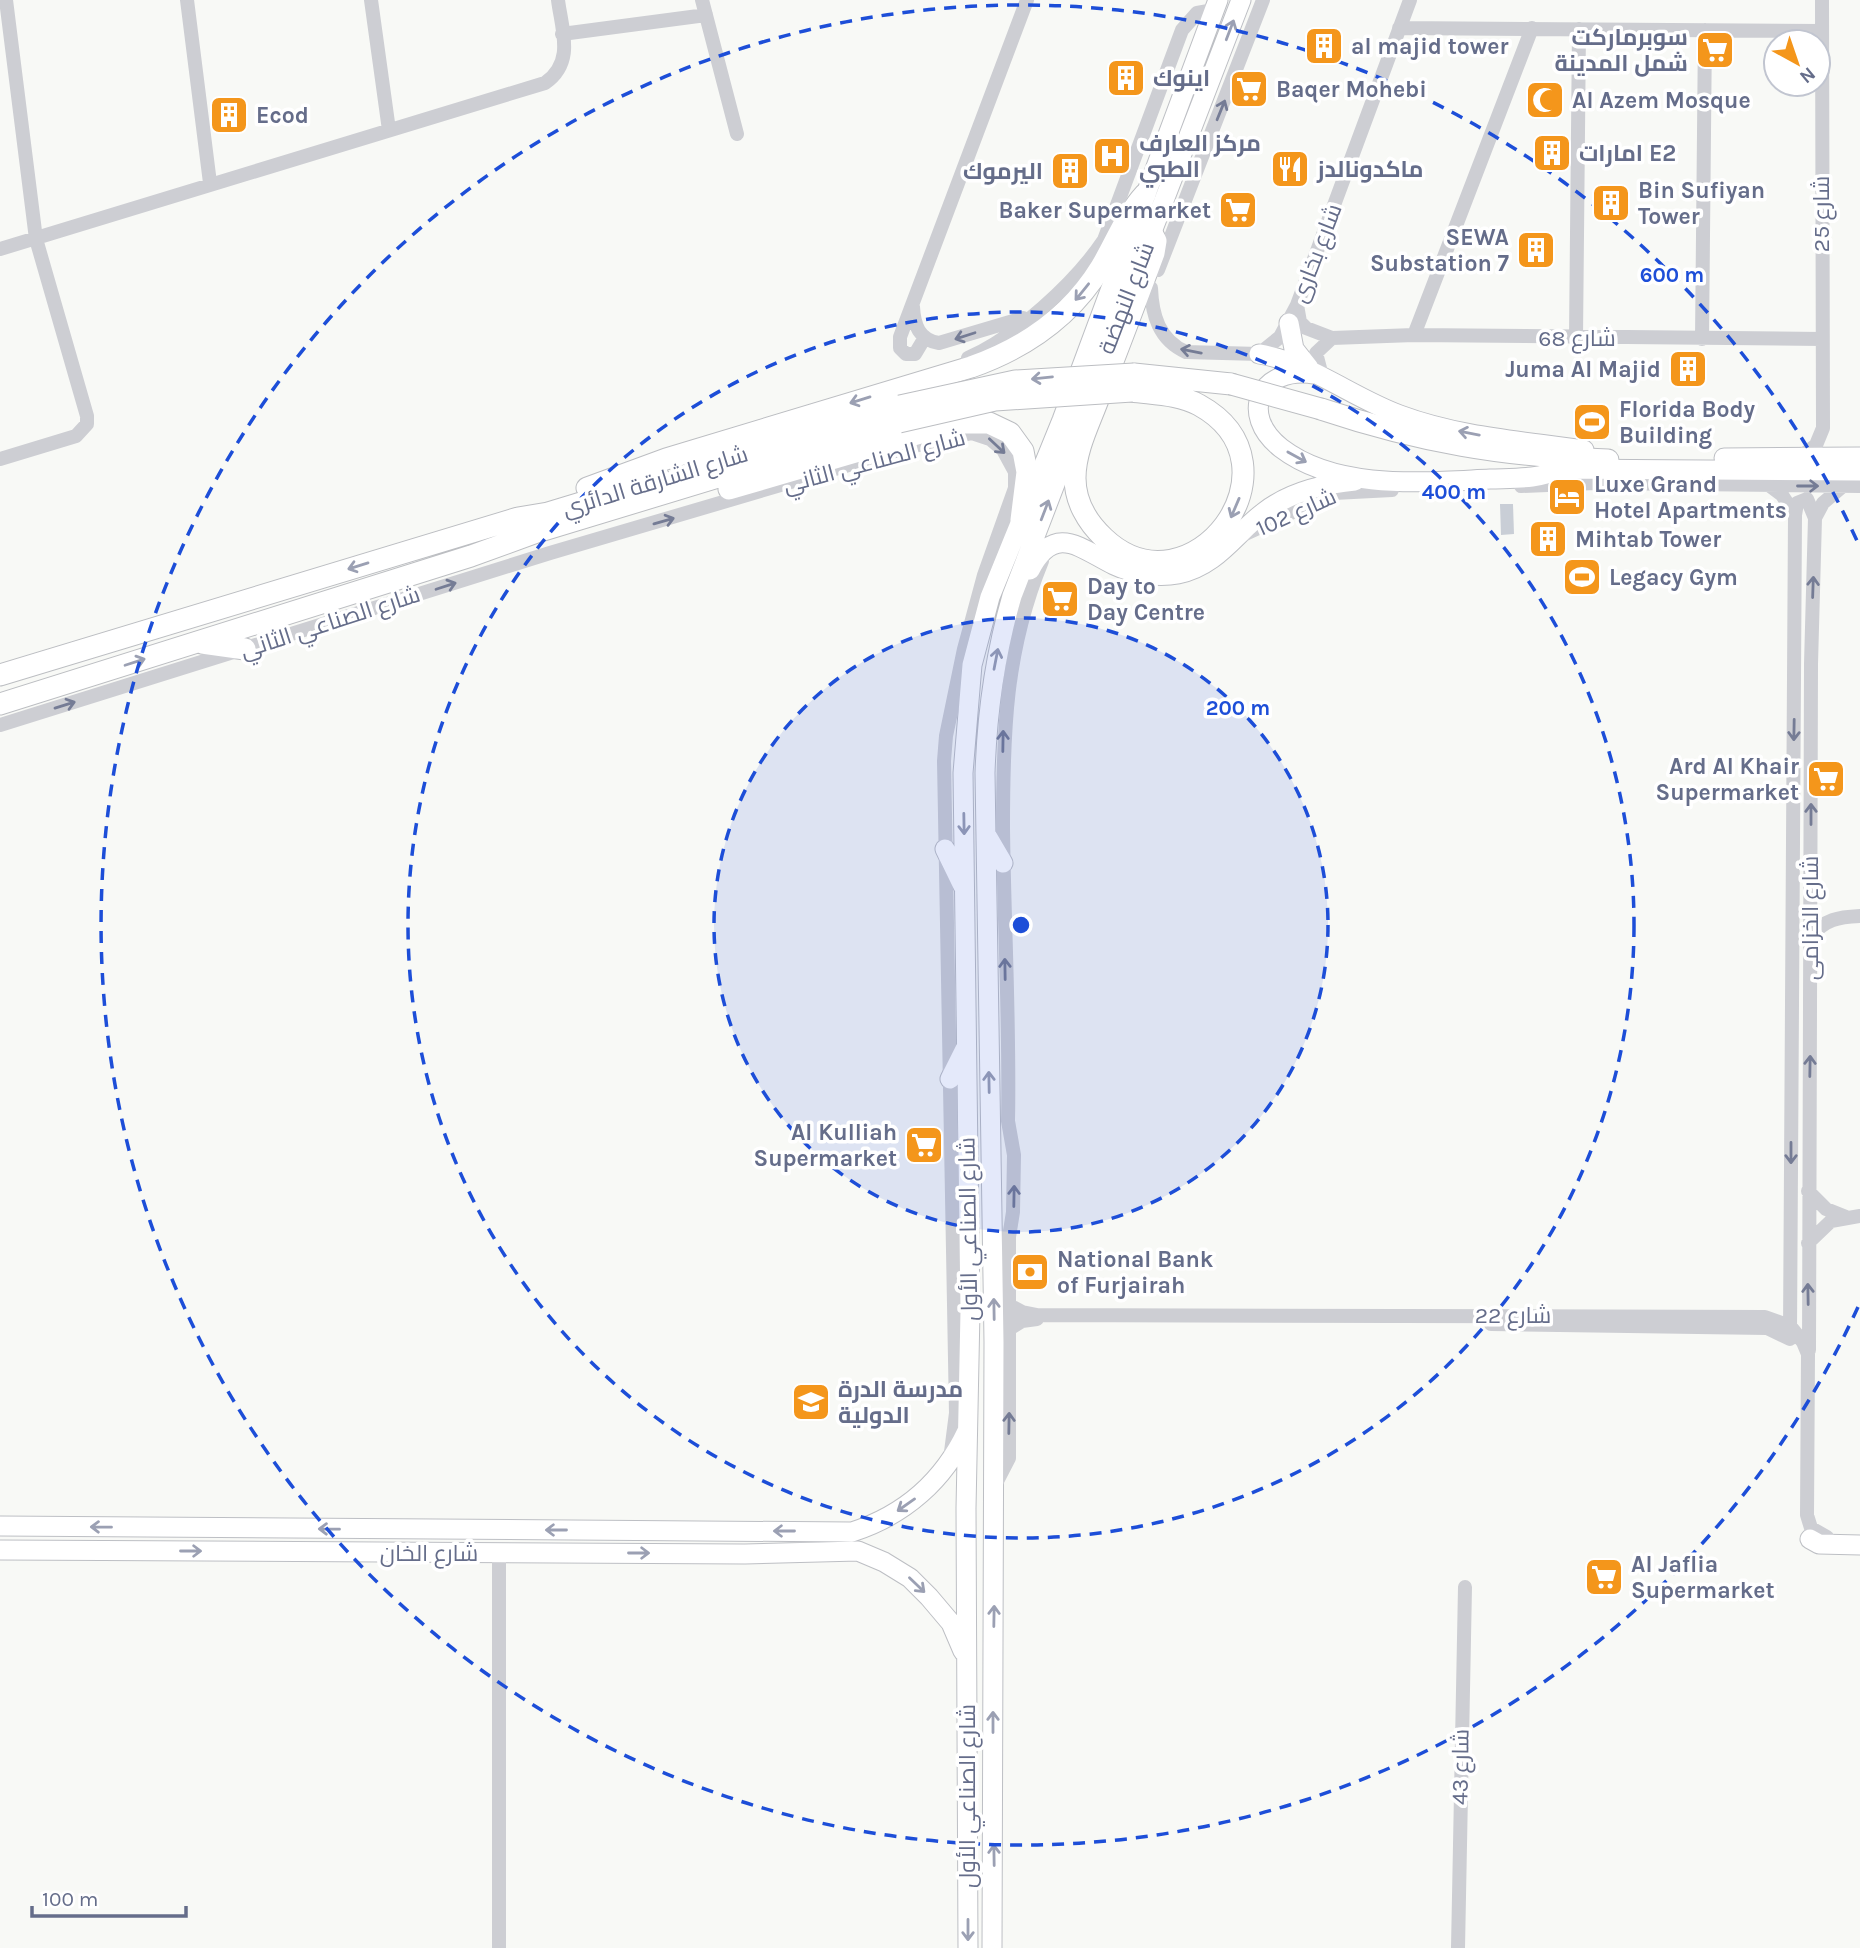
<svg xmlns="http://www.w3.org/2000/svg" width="1860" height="1948" font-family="Karla,Cairo,sans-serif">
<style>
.water{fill:#c9ced6}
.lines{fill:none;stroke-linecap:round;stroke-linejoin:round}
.major-casing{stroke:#bdbfc4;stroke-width:21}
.highway-casing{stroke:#bcbec2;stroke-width:23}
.minor{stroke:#cdced3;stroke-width:14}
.major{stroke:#fff;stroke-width:19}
.highway{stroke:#fff;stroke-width:21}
.highway-bridge-casing{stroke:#bcbec2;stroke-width:23;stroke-linecap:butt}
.highway-bridge{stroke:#fff;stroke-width:21}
.oneway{stroke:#9ba0b3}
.oneway2{stroke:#757c95}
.ring{fill:none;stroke:#1d4ed8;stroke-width:3.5;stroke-dasharray:12 9}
.labels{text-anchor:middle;stroke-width:7;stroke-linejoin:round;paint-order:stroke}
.poi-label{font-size:23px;font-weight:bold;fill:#656d8a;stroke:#fff;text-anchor:start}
.street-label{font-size:23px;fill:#656d8a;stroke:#fff}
.centre{fill:#1d4ed8;stroke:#fff;stroke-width:3.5}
.ring-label{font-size:21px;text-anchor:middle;font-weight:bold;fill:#1d4ed8;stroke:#fff;stroke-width:7;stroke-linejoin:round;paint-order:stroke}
</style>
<rect width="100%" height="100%" fill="#f8f9f6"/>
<path class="water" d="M1500,504H1513L1514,534L1501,535Z"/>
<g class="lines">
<defs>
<path id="major" d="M1289,323L1294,349L1309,368
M1259,354C1309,362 1353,398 1400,415C1459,437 1523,441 1584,450
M1314,374C1260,366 1238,414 1281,448C1337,491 1424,482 1490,479C1512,478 1539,480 1559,469L1860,471
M1724,458L1860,457
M1030,570C1055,522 1081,549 1114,565C1133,574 1158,578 1178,574C1217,566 1235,534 1264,512C1290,492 1322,484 1355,481
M986,834L1003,863
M945,849L963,886
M950,1079L965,1049
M0,1526L852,1532C905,1515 944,1480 967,1431
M1810,1539L1819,1544L1860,1545
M0,1550L745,1554L858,1551L884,1562L910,1578L929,1597L951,1623L963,1651
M968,1948L966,1508L970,1311L963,773L972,665L990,597L1062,420L1218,0
M992,1948L994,1342L985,773C987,712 995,655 1012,596L1241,0"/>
<path id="highway" d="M1134,374L1231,384
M1132,391C1153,394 1179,394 1199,405C1308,465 1191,620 1104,538C1087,522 1075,501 1075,478C1075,450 1090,422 1099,397C1118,349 1136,301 1154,253L1156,241L1151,231
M1321,409C1420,442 1503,456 1608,460
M701,467L900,406
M587,488L666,459L971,367C1025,348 1071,316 1101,267C1116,242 1125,216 1145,194
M729,489L924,432L963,423H989L1010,433L1023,451L1027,472L1021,520
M202,643L245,649
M0,675L518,518L548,513L660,479
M0,704L471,556L537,532L899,422"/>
</defs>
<use href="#major" class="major-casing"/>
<use href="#highway" class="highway-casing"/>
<path class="minor" d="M187,0L210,183
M371,0L389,130
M702,0L737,134
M1399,28L1821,31
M562,34L706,15
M0,249L545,83C575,62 562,31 558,0
M1158,270L1263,0
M1151,288C1152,315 1159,340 1186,352L1259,354L1280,337L1297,305L1410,0
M1297,305L1300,322L1306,328L1332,338L1414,335L1822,339
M913,307C914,325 919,340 939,343L1023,318
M1414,335L1532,28
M1576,338L1579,29
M924,339L915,354H906L900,348V337L1027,0
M1702,339L1705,30
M968,358C1016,337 1075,283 1104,240L1182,30L1197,13L1214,10
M1322,376L1316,353L1332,338
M1800,457L1816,445L1823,428L1822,0
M0,459L76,436L87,424V416L36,239L6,0
M1521,486L1595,483L1860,486
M1770,486L1782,495L1795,515L1790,1332
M1795,515L1797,503L1807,499L1815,518
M1241,536L1334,493L1392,490
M0,725L550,553L910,447L972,433L990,439L1003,450L1015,472V488L984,575L964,649L946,736L944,761L956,1413L951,1452
M1811,937C1824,919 1839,917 1860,916
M1808,1191L1826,1209L1846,1217
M1808,1243L1831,1221L1860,1216
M1009,1305L1022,1312L1037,1315L1765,1317L1790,1326L1803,1342L1808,1354L1807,1515L1811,1528L1827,1537
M1491,1324L1767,1328L1790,1339
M1009,1329L1022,1321L1037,1319
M1809,1350L1811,664L1815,518L1823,503L1843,486
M994,1487L1009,1458V1237L1013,1212L1014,1155L1008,1121C1010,1023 1004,925 1003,827C1003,732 1005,651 1042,561
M499,1948V1553
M1458,1948L1465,1587"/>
<use href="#major" class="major"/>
<use href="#highway" class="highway"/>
<defs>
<path id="highway-bridge" d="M1231,384L1321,409
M900,406L1015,381L1134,374
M899,422L995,400L1132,391"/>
</defs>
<use href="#highway-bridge" class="highway-bridge-casing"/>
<use href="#highway-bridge" class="highway-bridge"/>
</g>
<defs><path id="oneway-shaft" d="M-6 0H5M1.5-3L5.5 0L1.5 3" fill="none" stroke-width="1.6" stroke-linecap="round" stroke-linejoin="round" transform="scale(1.75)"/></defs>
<g class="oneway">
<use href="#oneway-shaft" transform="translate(1230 30) rotate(-69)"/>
<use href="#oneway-shaft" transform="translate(1082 292) rotate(129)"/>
<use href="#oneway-shaft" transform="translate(1042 378) rotate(174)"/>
<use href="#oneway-shaft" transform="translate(860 400) rotate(163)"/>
<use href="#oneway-shaft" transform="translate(1469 433) rotate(-169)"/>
<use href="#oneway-shaft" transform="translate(1297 457) rotate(29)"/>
<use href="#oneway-shaft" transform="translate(1235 508) rotate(113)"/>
<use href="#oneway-shaft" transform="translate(1045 510) rotate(-69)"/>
<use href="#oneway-shaft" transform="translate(358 566) rotate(163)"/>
<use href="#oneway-shaft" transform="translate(996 659) rotate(-79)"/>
<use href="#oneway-shaft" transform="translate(135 662) rotate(-18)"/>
<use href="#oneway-shaft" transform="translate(964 824) rotate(89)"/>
<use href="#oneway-shaft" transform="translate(989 1082) rotate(-91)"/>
<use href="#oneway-shaft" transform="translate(994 1309) rotate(-91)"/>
<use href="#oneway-shaft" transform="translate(906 1505) rotate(145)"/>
<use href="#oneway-shaft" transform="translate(101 1527) rotate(-179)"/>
<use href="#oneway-shaft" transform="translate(329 1529) rotate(-179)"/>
<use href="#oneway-shaft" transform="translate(556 1530) rotate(-180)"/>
<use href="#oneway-shaft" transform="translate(784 1531) rotate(-180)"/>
<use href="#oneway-shaft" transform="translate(191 1551)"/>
<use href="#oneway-shaft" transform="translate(639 1553)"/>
<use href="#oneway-shaft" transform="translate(917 1585) rotate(44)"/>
<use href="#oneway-shaft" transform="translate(994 1616) rotate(-89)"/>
<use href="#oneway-shaft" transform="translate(993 1722) rotate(-90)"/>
<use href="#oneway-shaft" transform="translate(994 1855) rotate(-91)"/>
<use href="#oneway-shaft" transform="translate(968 1930) rotate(90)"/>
</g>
<g class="oneway2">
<use href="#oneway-shaft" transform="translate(1221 110) rotate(-68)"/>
<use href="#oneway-shaft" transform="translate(965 336) rotate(162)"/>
<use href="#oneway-shaft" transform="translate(1191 351) rotate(-169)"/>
<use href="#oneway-shaft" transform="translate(997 446) rotate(43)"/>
<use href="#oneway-shaft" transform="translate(1808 486)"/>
<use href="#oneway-shaft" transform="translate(664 521) rotate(-16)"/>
<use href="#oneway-shaft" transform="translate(446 586) rotate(-18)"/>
<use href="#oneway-shaft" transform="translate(1813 587) rotate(-88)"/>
<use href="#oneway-shaft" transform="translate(65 705) rotate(-17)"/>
<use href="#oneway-shaft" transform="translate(1794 730) rotate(91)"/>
<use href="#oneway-shaft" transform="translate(1003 741) rotate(-89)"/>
<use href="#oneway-shaft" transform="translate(1811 814) rotate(-90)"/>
<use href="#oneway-shaft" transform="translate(1005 969) rotate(-91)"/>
<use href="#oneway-shaft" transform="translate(1810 1066) rotate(-89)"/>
<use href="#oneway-shaft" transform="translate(1791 1153) rotate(90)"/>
<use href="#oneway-shaft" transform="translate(1014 1196) rotate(-89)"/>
<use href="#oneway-shaft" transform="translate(1808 1294) rotate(-91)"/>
<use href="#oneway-shaft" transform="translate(1009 1423) rotate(-89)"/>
</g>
<circle cx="1021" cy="925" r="307" fill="#1d4ed8" fill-opacity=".12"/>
<g class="ring">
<circle cx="1021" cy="925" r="307"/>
<circle cx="1021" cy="925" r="613"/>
<path d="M1858 1307A920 920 0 1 1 1858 543"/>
</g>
<defs>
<symbol id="building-square" viewBox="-11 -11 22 22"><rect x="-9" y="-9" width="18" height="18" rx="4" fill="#f4961b" stroke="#fff"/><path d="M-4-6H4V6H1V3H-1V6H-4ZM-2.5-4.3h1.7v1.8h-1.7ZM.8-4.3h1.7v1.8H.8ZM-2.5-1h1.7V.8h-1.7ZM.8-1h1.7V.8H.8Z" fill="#fff"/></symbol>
<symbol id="supermarket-square" viewBox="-11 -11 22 22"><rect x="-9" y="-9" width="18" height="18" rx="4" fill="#f4961b" stroke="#fff"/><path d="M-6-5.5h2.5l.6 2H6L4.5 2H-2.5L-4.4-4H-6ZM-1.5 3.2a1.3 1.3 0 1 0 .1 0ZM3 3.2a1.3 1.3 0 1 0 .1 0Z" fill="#fff"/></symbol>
<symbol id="mosque-square" viewBox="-11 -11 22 22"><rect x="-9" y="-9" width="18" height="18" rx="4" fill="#f4961b" stroke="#fff"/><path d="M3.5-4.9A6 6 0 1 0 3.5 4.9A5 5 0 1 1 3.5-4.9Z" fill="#fff"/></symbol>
<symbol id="hospital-square" viewBox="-11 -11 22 22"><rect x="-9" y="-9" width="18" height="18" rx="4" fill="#f4961b" stroke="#fff"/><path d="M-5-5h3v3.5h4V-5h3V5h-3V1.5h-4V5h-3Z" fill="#fff"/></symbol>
<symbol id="restaurant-square" viewBox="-11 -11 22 22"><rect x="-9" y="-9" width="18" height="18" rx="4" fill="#f4961b" stroke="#fff"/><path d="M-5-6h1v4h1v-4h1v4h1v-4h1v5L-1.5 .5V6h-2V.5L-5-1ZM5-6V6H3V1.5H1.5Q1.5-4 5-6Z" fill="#fff"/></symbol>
<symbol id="stadium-square" viewBox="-11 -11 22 22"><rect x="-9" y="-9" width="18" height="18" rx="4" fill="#f4961b" stroke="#fff"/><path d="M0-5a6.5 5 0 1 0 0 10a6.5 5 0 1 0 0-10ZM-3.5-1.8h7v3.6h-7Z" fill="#fff"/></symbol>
<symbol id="hotel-square" viewBox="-11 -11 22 22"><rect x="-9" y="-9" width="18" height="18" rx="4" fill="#f4961b" stroke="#fff"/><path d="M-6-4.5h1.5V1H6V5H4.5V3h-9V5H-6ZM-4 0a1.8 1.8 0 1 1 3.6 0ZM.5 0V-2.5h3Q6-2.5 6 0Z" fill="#fff"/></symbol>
<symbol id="bank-square" viewBox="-11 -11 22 22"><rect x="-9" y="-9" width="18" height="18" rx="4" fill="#f4961b" stroke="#fff"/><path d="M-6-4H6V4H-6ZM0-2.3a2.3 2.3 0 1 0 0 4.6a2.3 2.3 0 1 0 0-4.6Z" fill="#fff"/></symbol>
<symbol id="school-square" viewBox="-11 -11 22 22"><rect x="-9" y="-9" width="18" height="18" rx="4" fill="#f4961b" stroke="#fff"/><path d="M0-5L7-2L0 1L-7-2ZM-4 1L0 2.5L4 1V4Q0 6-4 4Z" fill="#fff"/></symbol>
</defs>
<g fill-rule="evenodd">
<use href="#building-square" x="1302" y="24" width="44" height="44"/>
<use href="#supermarket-square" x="1693" y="28" width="44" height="44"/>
<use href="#building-square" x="1104" y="56" width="44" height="44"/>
<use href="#supermarket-square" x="1227" y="67" width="44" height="44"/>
<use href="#mosque-square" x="1523" y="78" width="44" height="44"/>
<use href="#building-square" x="207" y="93" width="44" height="44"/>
<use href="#building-square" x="1530" y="131" width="44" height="44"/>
<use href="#hospital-square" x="1090" y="134" width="44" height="44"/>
<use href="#restaurant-square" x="1268" y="147" width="44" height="44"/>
<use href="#building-square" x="1048" y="149" width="44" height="44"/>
<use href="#building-square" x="1589" y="181" width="44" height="44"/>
<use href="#supermarket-square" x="1216" y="188" width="44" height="44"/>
<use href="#building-square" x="1514" y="228" width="44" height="44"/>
<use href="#building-square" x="1666" y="347" width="44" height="44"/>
<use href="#stadium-square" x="1570" y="400" width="44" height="44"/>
<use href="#hotel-square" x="1545" y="475" width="44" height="44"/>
<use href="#building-square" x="1526" y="517" width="44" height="44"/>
<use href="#stadium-square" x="1560" y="555" width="44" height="44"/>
<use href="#supermarket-square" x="1038" y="577" width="44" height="44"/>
<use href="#supermarket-square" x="1804" y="757" width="44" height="44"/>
<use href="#supermarket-square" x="902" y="1123" width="44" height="44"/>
<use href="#bank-square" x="1008" y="1250" width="44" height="44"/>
<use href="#school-square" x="789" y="1380" width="44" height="44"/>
<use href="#supermarket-square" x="1582" y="1555" width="44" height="44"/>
</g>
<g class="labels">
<g class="poi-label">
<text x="1688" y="45" text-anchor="end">سوبرماركت<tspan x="1688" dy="26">شمل المدينة</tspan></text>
<text x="1351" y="54">al majid tower</text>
<text x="1153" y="86">اينوك</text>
<text x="1276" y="97">Baqer Mohebi</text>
<text x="1572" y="108">Al Azem Mosque</text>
<text x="256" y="123">Ecod</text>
<text x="1139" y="151">مركز العارف<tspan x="1139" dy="26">الطبي</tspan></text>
<text x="1579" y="161">امارات E2</text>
<text x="1317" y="177">ماكدونالدز</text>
<text x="1043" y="179" text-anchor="end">اليرموك</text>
<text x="1638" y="198">Bin Sufiyan<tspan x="1638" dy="26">Tower</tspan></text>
<text x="1211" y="218" text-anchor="end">Baker Supermarket</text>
<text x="1509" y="245" text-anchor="end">SEWA<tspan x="1509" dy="26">Substation 7</tspan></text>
<text x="1661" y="377" text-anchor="end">Juma Al Majid</text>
<text x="1619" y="417">Florida Body<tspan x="1619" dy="26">Building</tspan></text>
<text x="1594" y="492">Luxe Grand<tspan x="1594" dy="26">Hotel Apartments</tspan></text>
<text x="1575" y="547">Mihtab Tower</text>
<text x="1609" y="585">Legacy Gym</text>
<text x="1087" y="594">Day to<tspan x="1087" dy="26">Day Centre</tspan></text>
<text x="1799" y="774" text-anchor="end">Ard Al Khair<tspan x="1799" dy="26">Supermarket</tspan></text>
<text x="897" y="1140" text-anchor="end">Al Kulliah<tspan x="897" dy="26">Supermarket</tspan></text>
<text x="1057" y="1267">National Bank<tspan x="1057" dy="26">of Furjairah</tspan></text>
<text x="838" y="1397">مدرسة الدرة<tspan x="838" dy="26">الدولية</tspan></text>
<text x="1631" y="1572">Al Jaflia<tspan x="1631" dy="26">Supermarket</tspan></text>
</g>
<g class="street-label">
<text transform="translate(1821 214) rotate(-90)" y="8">شارع 25</text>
<text transform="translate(1316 253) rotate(-69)" y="8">شارع بخارى</text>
<text transform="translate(1126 298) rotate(-69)" y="8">شارع النهضة</text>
<text x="1577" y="346">شارع 68</text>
<text transform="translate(874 461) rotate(-15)" y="8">شارع الصناعي الثاني</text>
<text transform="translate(655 481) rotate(-17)" y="8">شارع الشارقة الدائري</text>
<text transform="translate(1296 512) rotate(-24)" y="8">شارع 102</text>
<text transform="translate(330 622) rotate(-18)" y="8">شارع الصناعي الثاني</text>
<text transform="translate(1810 918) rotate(-90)" y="8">شارع الخزامى</text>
<text transform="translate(968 1229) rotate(-91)" y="8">شارع الصناعي الأول</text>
<text x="1513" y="1323">شارع 22</text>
<text x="429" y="1561">شارع الخان</text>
<text transform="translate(1460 1767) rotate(-89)" y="8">شارع 43</text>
<text transform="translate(967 1796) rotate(-90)" y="8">شارع الصناعي الأول</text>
</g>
</g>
<circle cx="1021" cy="925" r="10" class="centre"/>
<g class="ring-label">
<text x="1672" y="282">600 m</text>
<text x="1454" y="499">400 m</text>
<text x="1238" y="715">200 m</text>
</g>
<g transform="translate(1797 63) rotate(140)"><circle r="33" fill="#ffffff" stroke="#c1c5d0" stroke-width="2"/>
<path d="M0-5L12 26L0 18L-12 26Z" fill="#f4961b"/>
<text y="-10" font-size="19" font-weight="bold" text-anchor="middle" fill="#656d8a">N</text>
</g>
<path d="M32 1906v10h154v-10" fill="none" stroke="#656d8a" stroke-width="3.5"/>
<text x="42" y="1906" font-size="21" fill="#656d8a" stroke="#ffffff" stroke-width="5" paint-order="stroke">100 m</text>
</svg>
